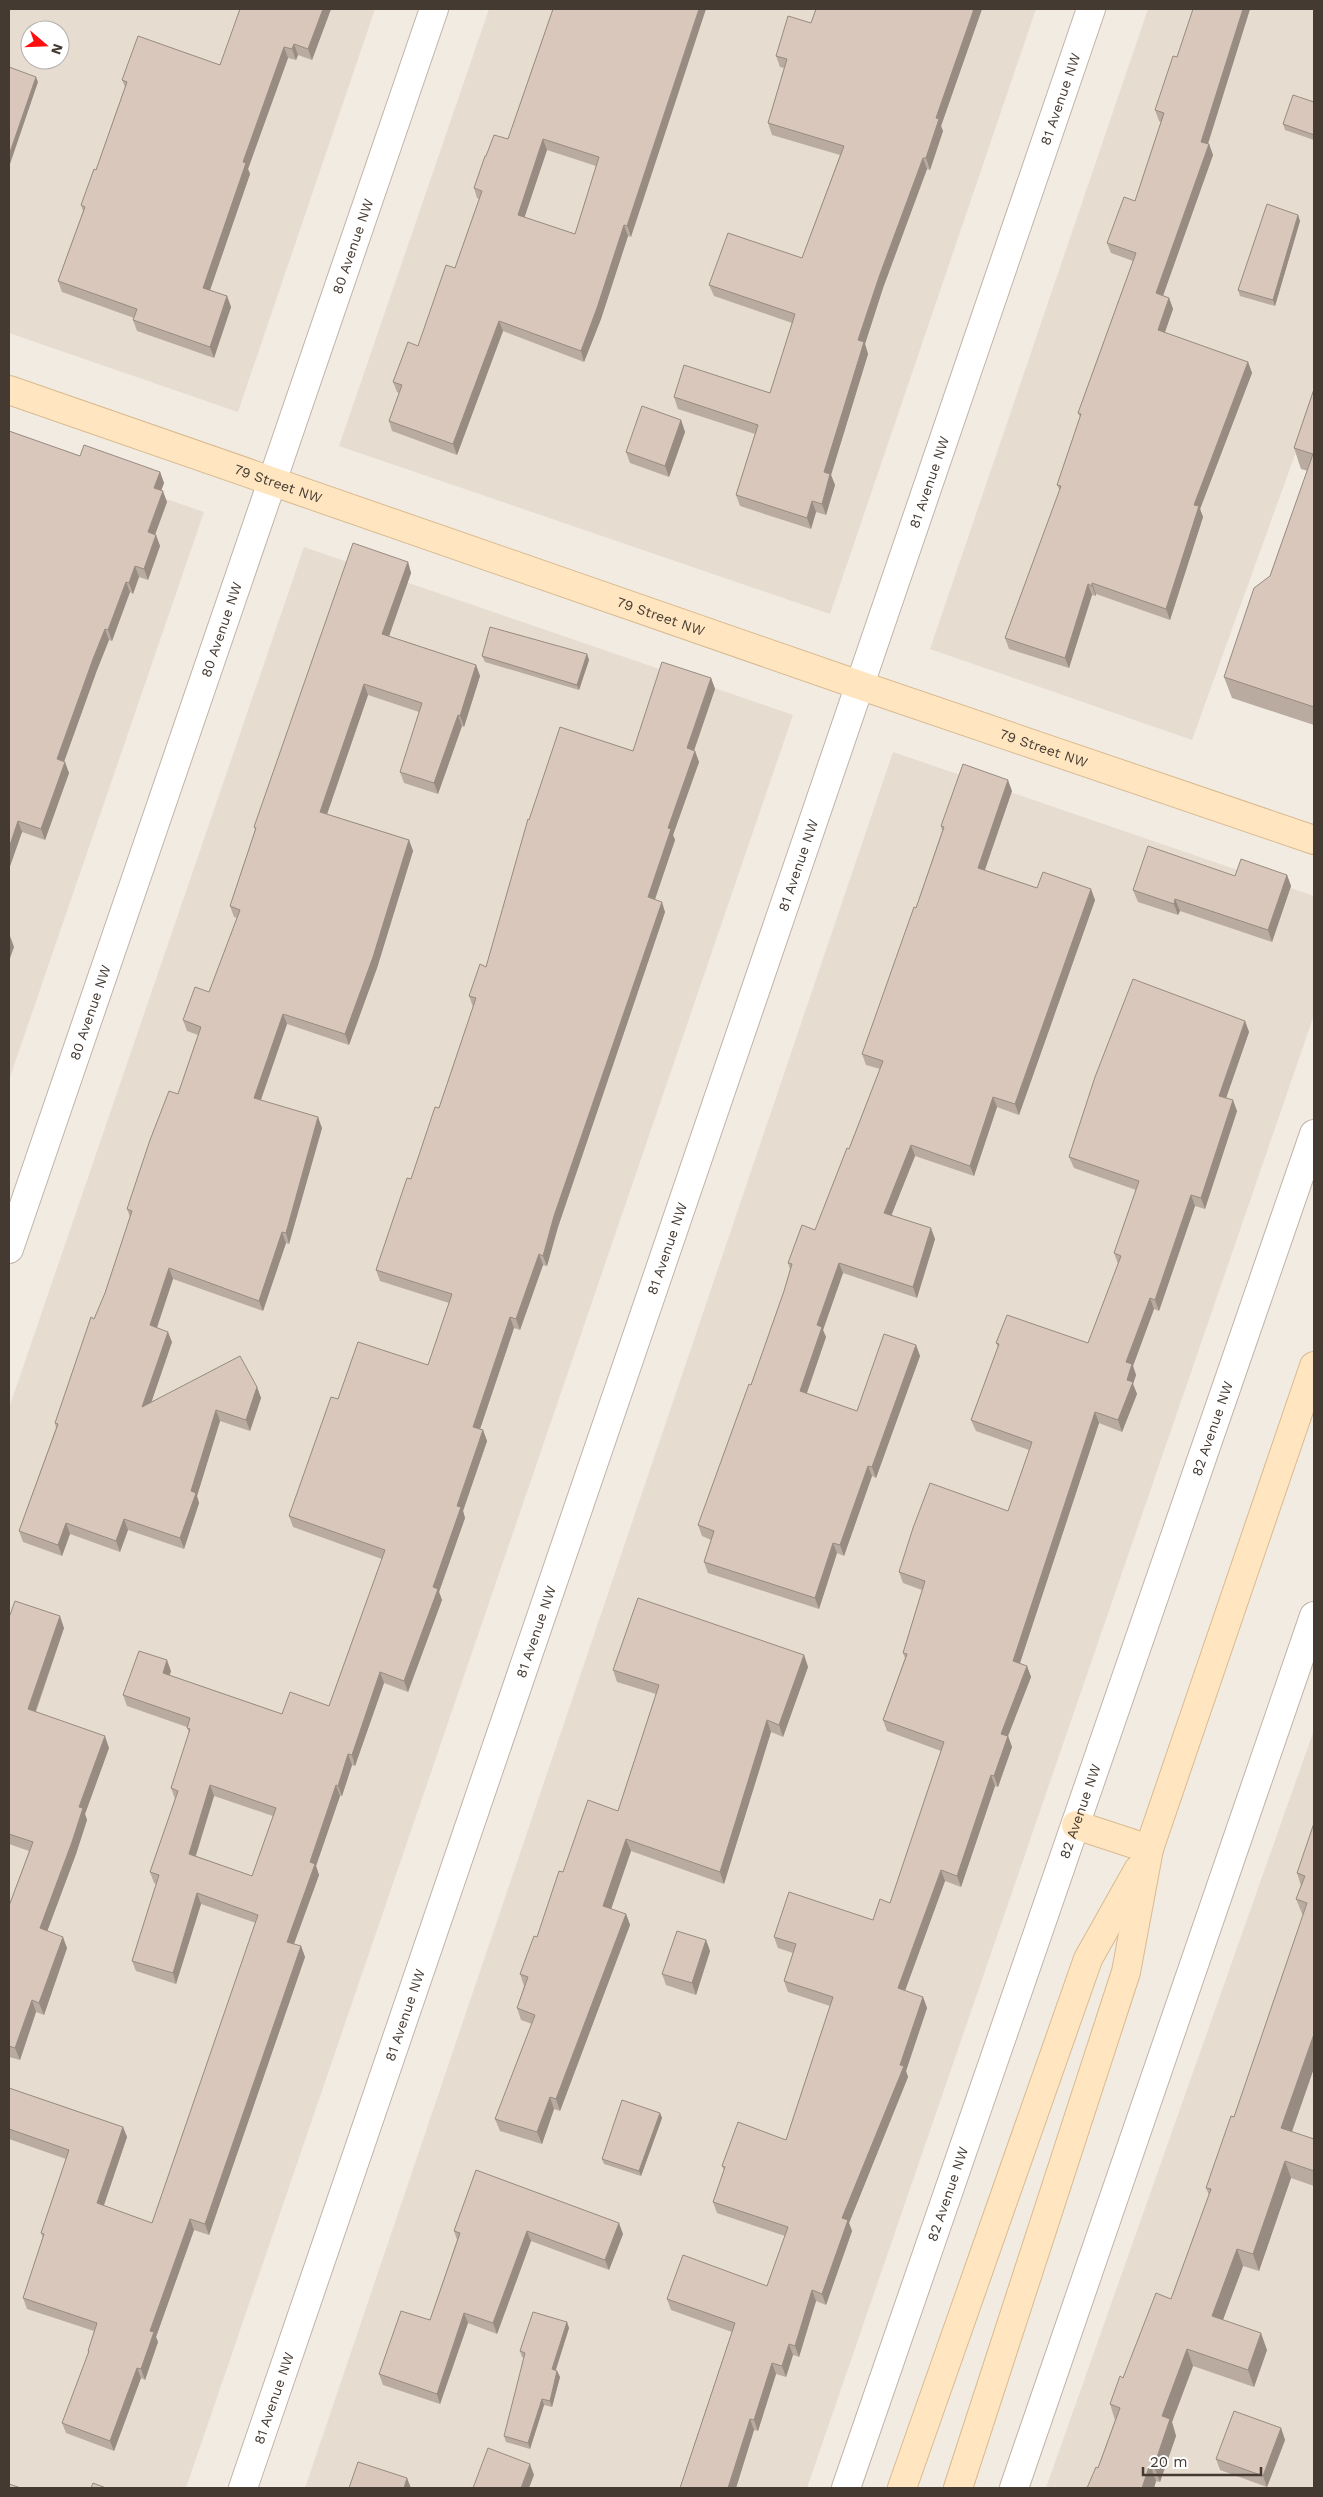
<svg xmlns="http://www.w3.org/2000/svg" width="1323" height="2497" font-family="'Work Sans',sans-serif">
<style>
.residential{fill:#e7dcd0;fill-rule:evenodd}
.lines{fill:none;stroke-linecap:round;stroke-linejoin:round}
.street-casing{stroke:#c1b4a7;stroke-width:30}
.secondary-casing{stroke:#d9ba90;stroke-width:30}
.street{stroke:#fff;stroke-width:28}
.secondary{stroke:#ffe6c0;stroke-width:28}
.wall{fill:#baaba0;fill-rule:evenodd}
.shaded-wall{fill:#978b82}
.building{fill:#d8c7ba;stroke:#978b82;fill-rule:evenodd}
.labels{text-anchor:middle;stroke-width:5;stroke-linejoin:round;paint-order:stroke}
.street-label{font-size:14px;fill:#443a32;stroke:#fff}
</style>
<rect width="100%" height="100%" fill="#f2ebe2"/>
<path class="residential" d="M9,9H375L238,412L9,333ZM30,30H60V60H30Z
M489,9H1036L830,614L339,446Z
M1148,9H1314V402L1192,740L930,649Z
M9,445L204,512L9,1080Z
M304,547L793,715L186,2488H9V1408Z
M893,752L1314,896V1015L807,2488H305Z
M1314,1730V2488H1046Z"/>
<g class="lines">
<defs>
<g id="street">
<path id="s1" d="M9,1249L434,9"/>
<path id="s2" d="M243,2488L1091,9"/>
<path id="s3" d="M846,2488L1314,1134"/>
<path d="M1014,2488L1314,1616"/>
</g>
<g id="secondary">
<path id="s4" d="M9,390L859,685L1314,840"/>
<path d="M1076,1825L1149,1849"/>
<path d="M902,2488L1088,1959L1138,1870"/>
<path d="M958,2488L1126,1972L1149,1849L1314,1366"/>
</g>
</defs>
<use href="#street" class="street-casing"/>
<use href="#secondary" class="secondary-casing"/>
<use href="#street" class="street"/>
<use href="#secondary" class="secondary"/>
</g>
<path class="wall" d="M331,9L312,60L298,55L296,60L288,58L248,169L250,174L210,290L227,296L231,307L214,358L137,331L133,320L134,318L62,292L58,281L83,211L81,205L96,170L125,87L122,80L220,65Z
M553,9L631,237L628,236L601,319L584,362L503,331L457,455L392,431L389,421L399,393L397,392L393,382L418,346L455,268L479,199L477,198L474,188L486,156L508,139ZM547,150L596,166L575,234L524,217Z
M982,9L941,126L943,131L930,170L927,169L883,288L865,344L868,354L831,475L835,485L826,515L816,512L811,529L740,506L736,495L755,434L678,409L674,397L770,393L792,323L714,296L709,285L802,258L840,155L772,135L768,123L784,68L780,67L776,56L811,23Z
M1250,9L1208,144H1209L1213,155L1163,296L1169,298L1173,309L1164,333L1248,362L1252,373L1200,509L1203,517L1170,620L1096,594V596L1092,595L1069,668L1009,649L1005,638L1060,491L1057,485L1080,417L1078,413L1133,261L1111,253L1107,243L1135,201L1161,122L1159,121L1155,110L1177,57Z
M1314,102V140L1285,130L1283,124Z
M1298,215L1300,221L1275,306L1240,296L1238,290Z
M1314,389V725L1232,698L1224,677L1270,576L1308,471L1301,469L1294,448Z
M681,420L685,432L669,477L630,463L626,452Z
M9,431L80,456L160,472L164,483L161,491L167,502L155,534L156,535L160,546L148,580L139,577L133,594L130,592L112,641L109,640L97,670L64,762L69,773L45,840L22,832L9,869Z
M408,562L411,573L389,636L476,665L480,676L464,727L462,726L438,794L404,783L400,772L419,712L368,695L327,814L409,840L413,851L377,968L349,1045L287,1024L261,1100L322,1128L289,1244L286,1243L263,1311L173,1279L157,1328L172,1342L151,1402L257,1387L261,1398L250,1431L220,1421L197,1496L199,1503L184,1549L128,1530L120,1552L70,1534L62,1556L23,1542L19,1531L56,1428L55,1423L105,1293L130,1217L127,1209L178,1094L198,1035L187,1031L183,1020L209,992L237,918L234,917L230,906L255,830L254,827Z
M587,654L589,660L579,690L485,662L482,656Z
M711,678L715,689L694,751H695L699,762L673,835L675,840L655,899L665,912L558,1227L547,1266L543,1265L520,1330L514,1328L480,1429L483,1430L487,1441L463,1511L465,1518L439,1592L442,1600L408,1692L384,1683L355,1766L352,1765L342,1796H340L316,1866L319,1875L294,1944L301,1946L305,1957L209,2235L194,2230L156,2337L158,2342L145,2380L141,2378L114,2451L66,2433L62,2423L89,2354L88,2351L94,2331L27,2309L23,2298L43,2238L41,2233L66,2159L9,2139V2088L123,2127L127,2137L103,2206L152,2223L256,1923L201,1904L176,1984L136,1971L132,1961L156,1884L154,1883L150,1872L175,1799L171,1788L189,1733L187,1727L127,1706L123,1695L171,1671L169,1675L282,1714L329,1706L382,1559L293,1527L289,1516L338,1399L428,1365L449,1303L380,1281L376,1270L411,1179L439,1108L473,1007L469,996L486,967L529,820L633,751ZM214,1796L273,1816L252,1876L196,1856Z
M1012,791L985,870L1037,888L1095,900L1019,1115L997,1107L974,1176L915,1156L891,1215L935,1239L917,1298L843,1273L823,1330L826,1337L807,1393L857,1411L916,1345L920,1356L876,1478L872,1476L844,1556L837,1553L819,1609L708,1573L704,1562L711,1540L702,1536L698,1525L751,1385L784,1291L790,1269L788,1263L815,1230L849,1149L880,1069L866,1065L862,1054L916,908L942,831L941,826Z
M1287,875L1291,886L1272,942L1180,911L1178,915L1138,902L1133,890L1235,876Z
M1245,1021L1249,1032L1226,1098L1237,1111L1205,1209L1195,1206L1159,1311L1154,1309L1133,1366L1136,1375L1133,1384L1137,1394L1122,1432L1099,1423L1020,1663L1027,1666L1031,1677L1008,1736L1012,1747L998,1787L995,1786L961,1887L945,1881L905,1991L923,1997L927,2008L906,2071L908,2077L849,2223L852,2231L826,2305L816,2301L799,2357L793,2355L786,2377L776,2374L758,2431L754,2430L736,2488H680L732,2332L671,2310L667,2299L767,2286L785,2236L717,2213L713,2202L724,2170L722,2166L786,2140L830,2006L788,1992L784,1981L793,1953L778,1948L774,1937L873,1920L890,1903L941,1751L887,1731L883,1720L905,1658L903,1653L922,1590L903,1583L899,1572L1008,1511L1029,1450L976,1431L971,1420L998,1347L996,1343H1088L1118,1264L1114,1253L1136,1190L1074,1168L1069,1157Z
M9,1614L64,1628L36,1712L109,1748L85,1814L87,1820L76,1854L47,1931L67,1948L44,2015L36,2012L20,2060L9,2057V1906L29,1851L9,1844Z
M804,1655L808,1667L783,1737L771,1732L724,1884L631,1851L611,1909L626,1914L630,1925L560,2111L554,2109L542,2144L500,2131L495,2119L532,2024L521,2020L517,2008L524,1986L520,1974L537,1937L563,1872L618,1811L656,1694L617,1682L613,1670Z
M1314,1823V2068L1292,2132L1314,2139V2186L1291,2178L1259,2271L1243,2266L1223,2320L1267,2350L1254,2387L1193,2366L1172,2422L1176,2436L1160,2482L1156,2481L1154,2488H1087L1098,2468L1115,2420L1110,2404L1123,2378L1171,2299L1209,2195L1206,2188L1234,2117L1303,1916L1296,1899L1301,1886L1297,1873Z
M706,1940L710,1951L696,1995L666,1985L662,1974Z
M660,2113L662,2118L641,2176L604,2164L602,2159Z
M476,2170L623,2234L609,2270L531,2241L497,2334L468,2323L440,2404L383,2385L379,2374L430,2320L457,2240L454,2231Z
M567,2322L569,2328L556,2370L557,2371L560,2377L552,2407L544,2405L530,2449L506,2442L504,2436L524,2358L522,2357L520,2351Z
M1281,2428L1285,2440L1267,2487L1220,2470L1216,2459Z"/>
<path class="shaded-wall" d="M323,9H331L312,60L308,49Z
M699,9H706L631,237L627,226Z
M974,9H982L941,126L943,131L930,170L926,158L936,118Z
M1243,9H1250L1205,153L1201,142Z
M294,44L298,55L296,60L292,49Z
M284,47L288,58L248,169L250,174L207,299L203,288L243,162Z
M36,77L38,82L9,167V155Z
M543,139L547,150L522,225L518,215Z
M1209,144L1213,155L1160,304L1156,293Z
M923,158L927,169L883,288L865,344L868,354L831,475L835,485L826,515L822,504L824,472L858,340L879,277Z
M1298,215L1300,221L1275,306L1273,300Z
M624,225L628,236L601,319L584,362L581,351Z
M227,296L231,307L214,358L210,347Z
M1169,298L1173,309L1162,341L1158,330Z
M499,321L503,331L457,455L453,444Z
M1248,362L1252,373L1200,509L1203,517L1170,620L1166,609L1194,505Z
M681,420L685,432L669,477L665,466Z
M160,472L164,483L158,499L154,488Z
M163,491L167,502L152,543L148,532Z
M812,501L816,512L811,529L807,518Z
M156,535L160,546L148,580L144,569Z
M408,562L411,573L386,645L382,634Z
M135,566L139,577L133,594L129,583Z
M126,582L130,592L112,641L108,630Z
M1092,583L1096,594V596L1092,586Z
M1088,584L1092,595L1069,668L1065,658Z
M105,629L109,640L97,670L61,770L57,759L93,659Z
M587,654L589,660L579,690L577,685Z
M476,665L480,676L464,727L460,716Z
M711,678L715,689L691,759L687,748Z
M364,684L368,695L324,823L320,812Z
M458,715L462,726L438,794L434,783Z
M695,751L699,762L673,835L675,840L652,908L648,897L668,828Z
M65,762L69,773L45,840L41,829Z
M1008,780L1012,791L982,878L978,868Z
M18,821L22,832L9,869V848Z
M409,840L413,851L377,968L349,1045L345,1034Z
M1287,875L1291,886L1272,942L1268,930Z
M1091,889L1095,900L1019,1115L1015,1104Z
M1175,899L1180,911L1178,915L1174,904Z
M662,902L665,912L558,1227L547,1266L543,1256L554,1216Z
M10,936L14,947L9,961V939Z
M283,1014L287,1024L258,1108L254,1098Z
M1245,1021L1249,1032L1223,1107L1219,1096Z
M993,1097L997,1107L974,1176L970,1166Z
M1233,1100L1237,1111L1205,1209L1201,1198Z
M318,1117L322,1128L289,1244L286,1233Z
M911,1145L915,1156L888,1224L884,1213Z
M1191,1195L1195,1206L1159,1311L1155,1300Z
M931,1228L935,1239L917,1298L913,1287Z
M282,1232L286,1243L263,1311L259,1301Z
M539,1254L543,1265L520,1330L516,1319Z
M839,1263L843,1273L823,1330L826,1337L804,1401L800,1391L817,1325Z
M169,1268L173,1279L154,1336L150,1325Z
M1150,1298L1154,1309L1133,1366L1136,1375L1133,1384L1137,1394L1122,1432L1118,1420L1127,1380L1126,1362Z
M510,1317L514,1328L477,1438L473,1427Z
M168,1332L172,1342L146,1418L142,1407Z
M916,1345L920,1356L876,1478L872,1467Z
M257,1387L261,1398L250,1431L246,1420Z
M216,1410L220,1421L197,1496L199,1503L184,1549L180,1538L191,1491Z
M1095,1412L1099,1423L1017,1672L1013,1661Z
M483,1430L487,1441L463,1511L465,1518L439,1592L442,1600L408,1692L404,1681L457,1506Z
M868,1466L872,1476L844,1556L840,1545Z
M124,1519L128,1530L120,1552L116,1541Z
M66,1523L70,1534L62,1556L58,1545Z
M833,1543L837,1553L819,1609L815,1598Z
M60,1616L64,1628L32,1721L28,1709Z
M804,1655L808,1667L783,1737L779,1725Z
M167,1660L171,1671L167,1684L163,1673Z
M1027,1666L1031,1677L1008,1736L1012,1747L998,1787L994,1776L1001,1734Z
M380,1672L384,1683L355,1766L352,1755Z
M767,1720L771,1732L724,1884L720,1872Z
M105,1736L109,1748L85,1814L87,1820L76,1854L44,1940L40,1928L79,1807Z
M348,1754L352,1765L342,1796L338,1786Z
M991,1775L995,1786L961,1887L957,1876Z
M210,1785L214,1796L193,1864L189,1854Z
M336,1785L340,1796L316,1866L319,1875L291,1952L287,1942L310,1862Z
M626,1839L631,1851L608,1918L603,1906Z
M941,1870L945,1881L902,1999L898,1988Z
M197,1893L201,1904L176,1984L173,1973Z
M626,1914L630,1925L560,2111L556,2099Z
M63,1937L67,1948L44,2015L39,2003Z
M706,1940L710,1951L696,1995L692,1983Z
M301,1946L305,1957L209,2235L205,2224Z
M923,1997L927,2008L906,2071L908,2077L849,2223L852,2231L826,2305L822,2294L842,2218L900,2065Z
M32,2000L36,2012L20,2060L15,2048Z
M1314,2034V2068L1287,2145L1281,2128Z
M550,2097L554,2109L542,2144L537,2132Z
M660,2113L662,2118L641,2176L639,2171Z
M123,2127L127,2137L101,2214L97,2203Z
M1285,2161L1291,2178L1259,2271L1253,2254Z
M190,2219L194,2230L156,2337L158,2342L145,2380L141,2369L150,2331Z
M619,2223L623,2234L609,2270L605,2260Z
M527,2231L531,2241L497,2334L493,2323Z
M1237,2249L1243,2266L1218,2333L1212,2316Z
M812,2290L816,2301L799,2357L795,2346Z
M464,2313L468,2323L440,2404L437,2394Z
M567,2322L569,2328L554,2375L552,2369Z
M1261,2333L1267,2350L1254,2387L1248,2370Z
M789,2344L793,2355L786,2377L782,2366Z
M1187,2349L1193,2366L1172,2422L1176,2436L1160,2482L1154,2466L1162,2416Z
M772,2363L776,2374L758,2431L754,2420Z
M137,2368L141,2378L114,2451L110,2441Z
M557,2371L560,2377L552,2407L550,2401Z
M542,2399L544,2405L530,2449L528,2443Z
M750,2419L754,2430L736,2488H728Z
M1281,2428L1285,2440L1267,2487L1263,2476Z
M530,2464L534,2475L529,2488H521Z
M1150,2464L1156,2481L1154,2488H1142Z
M407,2478L411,2488H404Z"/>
<path class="building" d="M240,9H323L308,49L294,44L292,49L284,47L243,162L246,163L203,288L227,296L210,347L133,320L137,309L58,281L85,207L81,205L94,169L96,170L127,82L122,80L138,36L220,65Z
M553,9H699L627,226L624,225L597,308L581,351L499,321L453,444L389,421L402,385L393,382L408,342L418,346L446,265L455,268L482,191L474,188L485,156H486L494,135L508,139ZM543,139L599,157L575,234L518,215Z
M816,9H974L936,118L939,119L926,158H923L879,277L858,340L864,342L824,472L830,474L822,504L812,501L807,518L736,495L758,425L674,397L684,365L770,393L795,314L709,285L728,233L802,258L844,146L768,123L787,59L776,56L788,16L811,23Z
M1193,9H1243L1201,142L1209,144L1156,293L1169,298L1158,330L1248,362L1194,505L1199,506L1166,609L1092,583V586L1088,584L1065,658L1005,638L1061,486L1057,485L1081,414L1078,413L1136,253L1107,243L1124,197L1135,201L1164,113L1155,110L1173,56L1177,57Z
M9,67L36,77L9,155Z
M1293,95L1314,102V135L1283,124Z
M1267,204L1298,215L1273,300L1238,290Z
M1314,389V707L1224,677L1254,588L1270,576L1313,454L1294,448Z
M642,406L681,420L665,466L626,452Z
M9,431L80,456L84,445L160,472L154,488L163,491L148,532L156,535L144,569L135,566L129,583L126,582L108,630L105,629L93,659L57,759L65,762L41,829L18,821L9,848Z
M353,543L408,562L382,634L476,665L460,716L458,715L434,783L400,772L422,703L364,684L320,812L409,840L373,957L345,1034L283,1014L254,1098L318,1117L286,1233L282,1232L259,1301L169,1268L150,1325L168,1332L142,1407L240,1356L257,1387L246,1420L216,1410L191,1491L196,1493L180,1538L124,1519L116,1541L66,1523L58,1545L19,1531L58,1424L55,1423L91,1317L94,1319L105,1293L132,1211L127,1209L150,1140L169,1091L178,1094L201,1027L183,1020L195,987L209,992L240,910L230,906L256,828L254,827Z
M490,627L587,654L577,685L482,656Z
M662,662L711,678L687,748L695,751L668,828L671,829L648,897L662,902L554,1216L543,1256L539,1254L516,1319L510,1317L473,1427L483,1430L457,1506L461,1507L433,1587L438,1589L404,1681L380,1672L352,1755L348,1754L338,1786L336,1785L310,1862L315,1864L287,1942L301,1946L205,2224L190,2219L150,2331L154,2332L141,2369L137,2368L110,2441L62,2423L89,2351H88L97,2323L23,2298L44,2234L41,2233L69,2150L9,2129V2088L123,2127L97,2203L152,2223L258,1915L197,1893L173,1973L132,1961L159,1875L150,1872L178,1791L171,1788L190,1729L187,1728L190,1718L123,1695L139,1651L167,1660L163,1673L282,1714L290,1692L329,1706L385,1550L289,1516L331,1397L338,1399L358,1342L428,1365L452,1294L376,1270L407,1178L411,1179L435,1107L439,1108L476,998L469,996L480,964L486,967L528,819L529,820L560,727L633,751ZM210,1785L276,1808L252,1876L189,1854Z
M963,764L1008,780L978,868L1037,888L1043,872L1091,889L1015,1104L993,1097L970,1166L911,1145L884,1213L931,1228L913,1287L839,1263L817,1325L822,1327L800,1391L857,1411L884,1334L916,1345L872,1467L868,1466L840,1545L833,1543L815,1598L704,1562L714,1531L698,1525L749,1384L751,1385L784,1291L792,1264L788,1263L802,1225L815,1230L847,1148L849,1149L883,1061L862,1054L914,907L916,908L944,827L941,826Z
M1148,846L1235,876L1241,859L1287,875L1268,930L1175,899L1174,904L1133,890Z
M1133,979L1245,1021L1219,1096L1233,1100L1201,1198L1191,1195L1155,1300L1150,1298L1126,1362L1132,1364L1127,1380L1133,1382L1118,1420L1095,1412L1013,1661L1027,1666L1001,1734L1008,1736L994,1776L991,1775L957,1876L941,1870L898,1988L923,1997L900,2065L904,2066L842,2218L848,2220L822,2294L812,2290L795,2346L789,2344L782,2366L772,2363L754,2420L750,2419L728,2488H680L735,2323L667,2299L683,2255L767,2286L788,2227L713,2202L725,2167L722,2166L738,2122L786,2140L833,1997L784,1981L796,1944L774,1937L789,1892L873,1920L880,1899L890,1903L944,1742L883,1720L907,1654L903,1653L925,1581L899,1572L913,1528L930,1483L1008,1511L1032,1442L971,1420L999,1344L996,1343L1007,1315L1088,1343L1121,1256L1114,1253L1139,1181L1069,1157L1095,1077Z
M638,1598L804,1655L779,1725L767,1720L720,1872L626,1839L603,1906L626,1914L556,2099L550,2097L537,2132L495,2119L535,2015L517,2008L528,1977L520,1974L534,1936L537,1937L559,1871L563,1872L588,1800L618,1811L659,1685L613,1670Z
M15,1601L60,1616L28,1709L105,1736L79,1807L83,1808L72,1842L40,1928L63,1937L39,2003L32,2000L15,2048L9,2046V1906L33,1842L9,1834V1614L10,1615Z
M1314,1823V2034L1281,2128L1314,2139V2171L1285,2161L1253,2254L1237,2249L1212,2316L1261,2333L1248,2370L1187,2349L1162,2416L1170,2419L1154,2466L1150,2464L1142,2488H1087L1096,2467L1098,2468L1120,2408L1110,2404L1120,2376L1123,2378L1156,2293L1171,2299L1211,2189L1206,2188L1231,2116L1234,2117L1307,1903L1296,1899L1305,1876L1297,1873Z
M677,1931L706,1940L692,1983L662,1974Z
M622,2100L660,2113L639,2171L602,2159Z
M476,2170L619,2223L605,2260L527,2231L493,2323L464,2313L437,2394L379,2374L401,2311L430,2320L460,2233L454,2231Z
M533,2312L567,2322L552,2369L557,2371L550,2401L542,2399L528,2443L504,2436L525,2353L520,2351Z
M1234,2411L1281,2428L1263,2476L1216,2459Z
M488,2448L530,2464L521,2488H473Z
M358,2462L407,2478L404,2488H349Z
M93,2483L106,2488H91Z
M9,2484L21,2488H9Z"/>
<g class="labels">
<g class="street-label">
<text dy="5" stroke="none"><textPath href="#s2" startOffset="2525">81 Avenue NW</textPath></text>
<text dy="5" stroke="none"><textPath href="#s1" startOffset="1060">80 Avenue NW</textPath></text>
<text dy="5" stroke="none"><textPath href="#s2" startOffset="2120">81 Avenue NW</textPath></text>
<text dy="5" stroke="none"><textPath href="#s4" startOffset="285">79 Street NW</textPath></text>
<text dy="5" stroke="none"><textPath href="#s4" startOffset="690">79 Street NW</textPath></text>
<text dy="5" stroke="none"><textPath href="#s1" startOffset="655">80 Avenue NW</textPath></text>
<text dy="5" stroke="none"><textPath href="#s4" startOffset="1095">79 Street NW</textPath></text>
<text dy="5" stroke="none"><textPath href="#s2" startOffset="1715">81 Avenue NW</textPath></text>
<text dy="5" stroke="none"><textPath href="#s1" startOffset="250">80 Avenue NW</textPath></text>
<text dy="5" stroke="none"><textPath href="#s2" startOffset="1310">81 Avenue NW</textPath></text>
<text dy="5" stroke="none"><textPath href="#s3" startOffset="1121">82 Avenue NW</textPath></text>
<text dy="5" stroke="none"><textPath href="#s2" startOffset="905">81 Avenue NW</textPath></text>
<text dy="5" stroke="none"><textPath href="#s3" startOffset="716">82 Avenue NW</textPath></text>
<text dy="5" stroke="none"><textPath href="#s2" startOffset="500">81 Avenue NW</textPath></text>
<text dy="5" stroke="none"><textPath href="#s3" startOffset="311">82 Avenue NW</textPath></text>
<text dy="5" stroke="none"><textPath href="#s2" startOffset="95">81 Avenue NW</textPath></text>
</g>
</g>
<rect width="1323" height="2497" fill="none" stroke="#443a32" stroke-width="20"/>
<g transform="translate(45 45) rotate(109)"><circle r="24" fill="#ffffff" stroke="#b4b0ad"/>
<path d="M0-4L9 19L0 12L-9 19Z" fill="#ff0d0f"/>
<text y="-8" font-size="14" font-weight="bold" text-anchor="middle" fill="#443a32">N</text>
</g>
<path d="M1143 2467v8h118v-8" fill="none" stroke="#443a32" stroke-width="2.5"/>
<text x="1150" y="2467" font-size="15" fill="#443a32" stroke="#ffffff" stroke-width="4" paint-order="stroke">20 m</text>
</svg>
